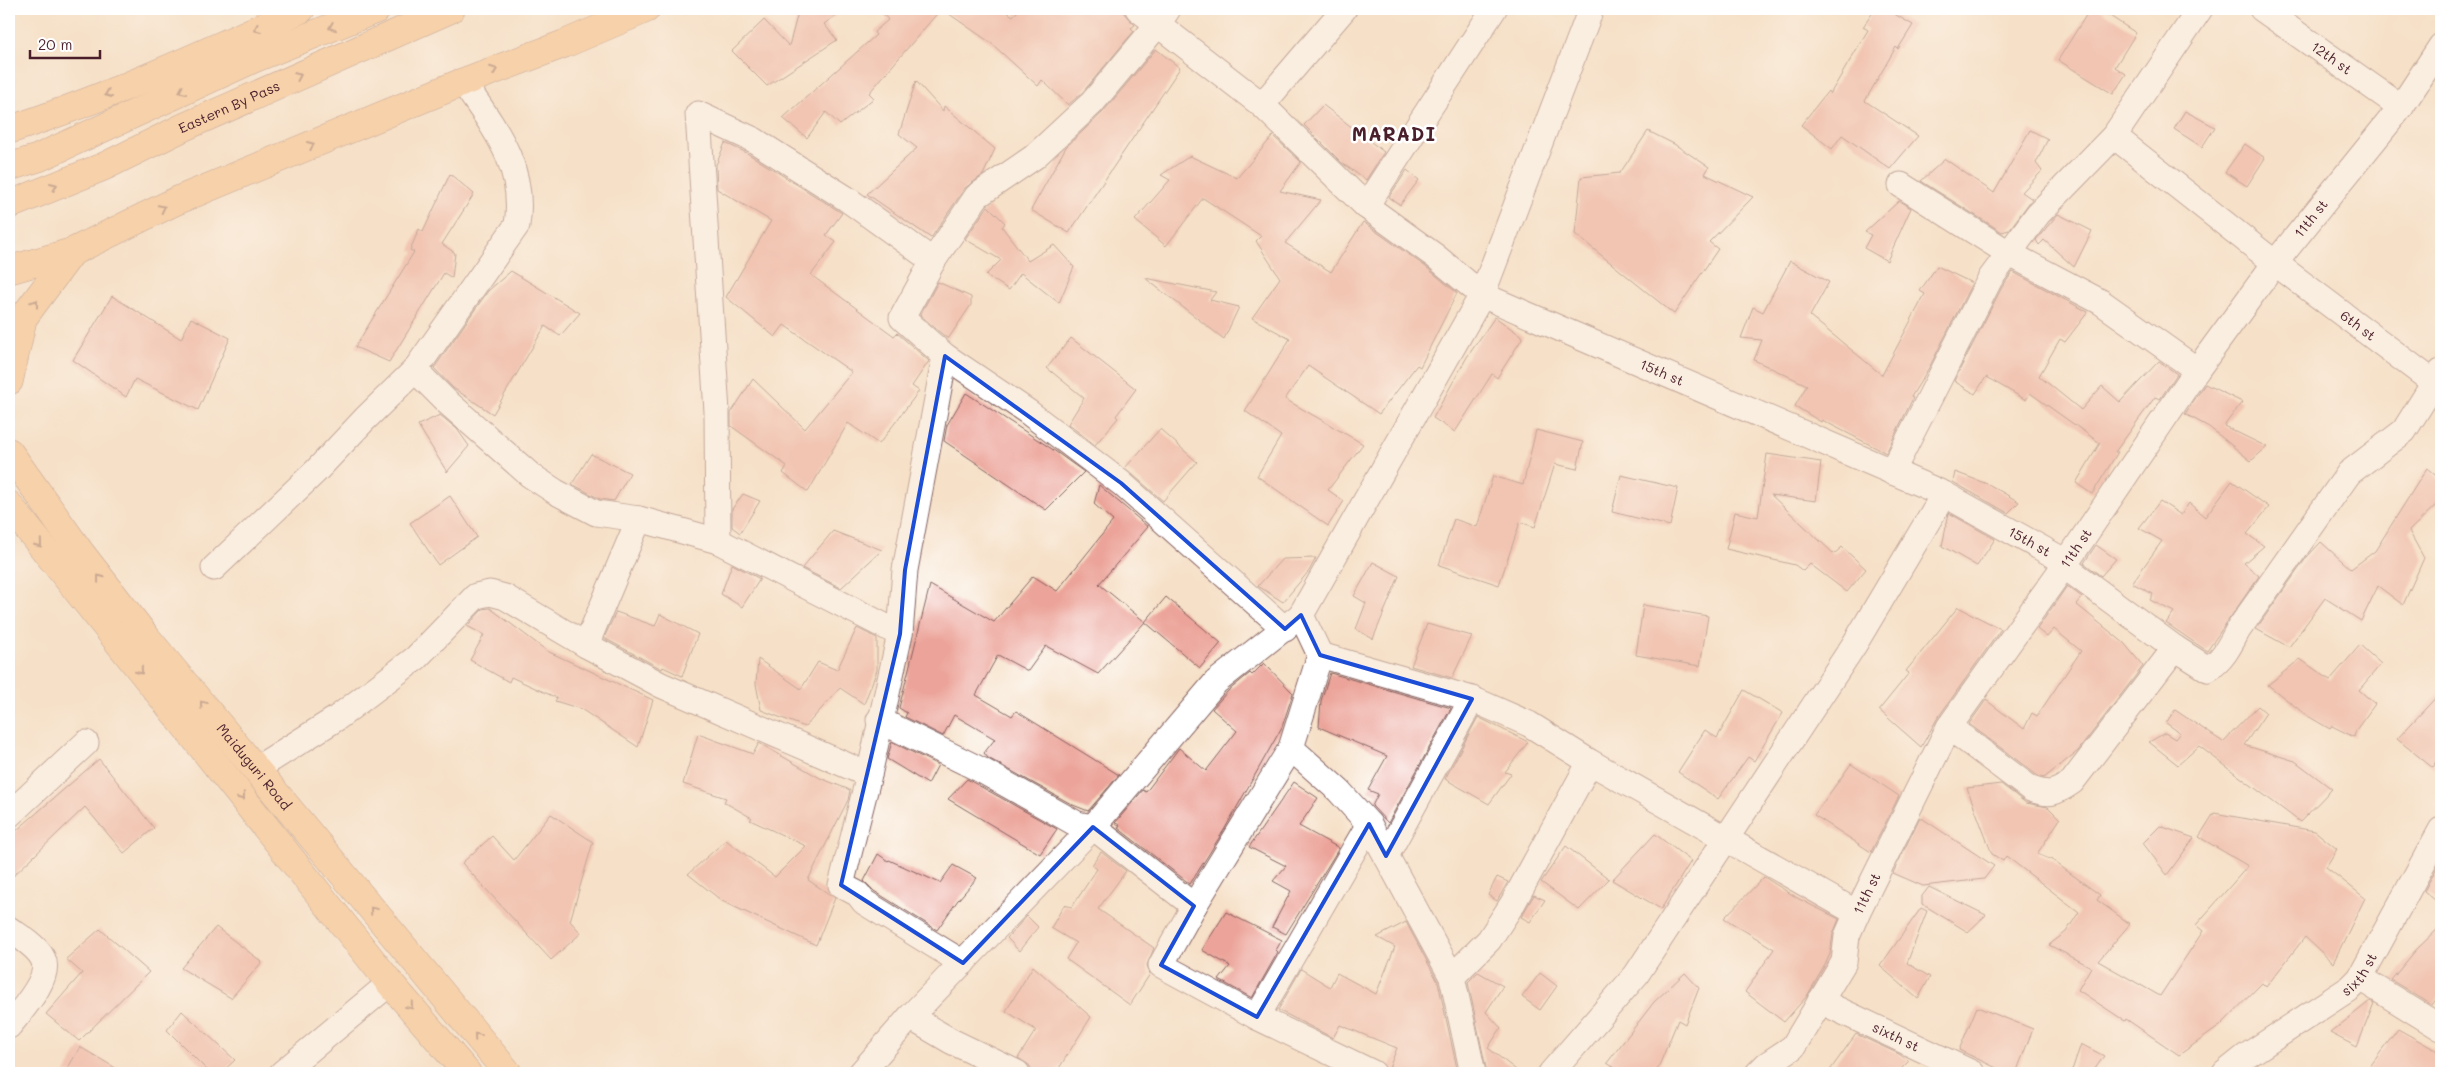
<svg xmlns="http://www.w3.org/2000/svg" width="2450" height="1082" font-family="Mali,sans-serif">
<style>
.building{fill:#eca49a}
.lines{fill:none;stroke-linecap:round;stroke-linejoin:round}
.minor-casing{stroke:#866362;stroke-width:27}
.primary-casing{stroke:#866362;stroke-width:29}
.trunk-casing{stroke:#866362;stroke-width:29}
.minor{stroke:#fff;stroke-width:25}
.primary{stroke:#f6be87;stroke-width:28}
.trunk{stroke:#f6be87;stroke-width:28}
.oneway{stroke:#976754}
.marked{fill:none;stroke:#1d4ed8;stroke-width:4;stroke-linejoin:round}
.labels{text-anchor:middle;stroke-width:5;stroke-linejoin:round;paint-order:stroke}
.street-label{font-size:14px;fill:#4a1f2b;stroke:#fff}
.district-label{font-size:19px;font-weight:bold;letter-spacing:1px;fill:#4a1f2b;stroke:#fff}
</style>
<rect width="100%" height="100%" fill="#fff"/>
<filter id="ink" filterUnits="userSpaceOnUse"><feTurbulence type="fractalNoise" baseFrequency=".02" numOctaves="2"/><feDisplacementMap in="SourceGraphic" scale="10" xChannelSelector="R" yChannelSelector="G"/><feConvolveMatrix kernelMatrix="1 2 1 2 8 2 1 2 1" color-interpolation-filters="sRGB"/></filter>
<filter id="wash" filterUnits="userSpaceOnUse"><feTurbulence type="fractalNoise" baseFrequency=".0096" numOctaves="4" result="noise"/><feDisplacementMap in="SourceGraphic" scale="20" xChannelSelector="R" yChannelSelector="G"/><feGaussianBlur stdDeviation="1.12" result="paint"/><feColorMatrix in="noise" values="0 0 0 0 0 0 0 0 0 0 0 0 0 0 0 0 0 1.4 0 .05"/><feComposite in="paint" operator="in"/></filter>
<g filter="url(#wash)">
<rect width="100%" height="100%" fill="#f6e0c7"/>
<g id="blocks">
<path class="building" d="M799,9H844L824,24L837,40L767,86L732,51L764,20L789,46Z
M880,9H941L869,93L874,98L840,125L826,112L807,138L783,118L876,35L874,32L888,20Z
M942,9H1002L1013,16L1020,9H1120L1135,25L1131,28L1134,31L1082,93L1068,105L1042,80L1038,86L991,43Z
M1875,9H1886L1913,25L1898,49L1896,47L1865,101L1918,136L1890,169L1842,135L1832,149L1801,125L1828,91L1830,94L1868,30L1863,27Z
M2090,9H2099L2136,33L2115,67L2126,74L2113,94L2058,60Z
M1156,49L1180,68L1069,233L1031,210L1066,147L1103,112Z
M916,81L943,111L944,106L995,149L983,175L965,188L931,238L867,194L917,148L899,134Z
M1323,105L1384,152L1366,180L1342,163L1304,125Z
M2185,111L2215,127L2202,147L2174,129Z
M2030,130L2048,139L2036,163L2042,171L2022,192L2032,199L2009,230L2002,232L1921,181L1945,159L1994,193Z
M1648,131L1674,144L1709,167L1705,174L1753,197L1709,242L1718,249L1674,314L1575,234L1581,177L1620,173Z
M1273,136L1301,162L1280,191L1321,200L1285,243L1331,272L1363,222L1426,267L1457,293L1420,367L1417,365L1379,414L1308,366L1285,399L1363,444L1328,490L1344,501L1328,526L1257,476L1281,436L1245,411L1290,339L1252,318L1280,278L1256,241L1261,236L1203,198L1166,246L1135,220L1170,180L1161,175L1190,156L1237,178Z
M725,143L747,153L842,213L826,235L836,242L811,275L894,336L897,333L929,361L912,386L919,391L879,444L848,423L808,492L783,473L787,466L731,426V413L753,379L805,429L852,372L784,325L775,337L726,297L771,221L717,189L716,165Z
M2245,144L2265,158L2247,186L2225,172Z
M1407,170L1419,180L1400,205L1389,197Z
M450,174L474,194L442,244L455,253L452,278L444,273L389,362L355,347L414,252L410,250L419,229L423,232Z
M1899,201L1911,208L1887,261L1864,248L1871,235L1865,232Z
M988,206L1005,223L1002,227L1028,261L1054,245L1074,267L1059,303L1021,273L1009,290L986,275L1001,260L965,239Z
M2058,214L2092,231L2074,267L2044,240L2039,245L2036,240Z
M1790,261L1829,282L1810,316L1882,375L1925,294L1920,291L1937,266L1972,283L1930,366L1911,397L1913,398L1886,453L1822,420L1821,422L1795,406L1807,385L1754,360L1762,340L1741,338L1753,307L1763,312Z
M511,271L580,313L560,336L545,326L493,414L453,388L434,368L488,291Z
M2013,272L2088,312L2065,342L2060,339L2039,376L2081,410L2102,386L2120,402L2159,361L2177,374L2160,399L2155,397L2115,452H2118L2092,494L2076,483L2100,443L2030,393L2026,400L1986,377L1975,394L1954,381L2002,287Z
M1145,278L1216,292L1210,300L1239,307L1224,339Z
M938,282L971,297V305L948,339L920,315Z
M112,296L181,339L191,318L230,338L198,410L135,379L126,397L73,360Z
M1495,317L1523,337L1497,378L1492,374L1455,432L1433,418L1467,357Z
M1071,338L1136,389L1116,416L1118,418L1095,445L1068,424L1084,398L1047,368Z
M2205,384L2242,402L2224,426L2267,447L2251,461L2209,427L2185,414Z
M966,393L1052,449L1084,472L1046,510L944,441L947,425Z
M440,415L457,429L469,446L447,472L418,425Z
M1160,429L1197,462L1163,501L1125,468Z
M1536,430L1583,442L1577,469L1555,464L1535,527L1520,522L1499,585L1439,565L1454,519L1477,527L1493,476L1523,485Z
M591,454L630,473L614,501L600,499L572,484Z
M1767,454L1821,462L1816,501L1771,495L1834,554L1842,547L1866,569L1847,592L1810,564L1803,571L1795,565L1726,549L1735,512L1758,517Z
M2427,468L2441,480V500L2409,531L2424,558L2403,605L2378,586L2361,621L2325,598L2289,647L2256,629L2307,557L2321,542L2351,569L2375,551Z
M1955,472L1990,485L2019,502L2008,513L1953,482Z
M1621,475L1678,488L1670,526L1612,512Z
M2232,481L2269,507L2247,534L2264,546L2244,563L2259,576L2207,651L2166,623L2174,612L2150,600L2153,594L2132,583L2162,541L2139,528L2160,501L2181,515L2189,503L2205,517Z
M1099,485L1148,527L1099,584L1145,622L1098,674L1046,646L1028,671L998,655L976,695L1012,716L1016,711L1119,775L1088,811L1073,805L988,758L984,753L995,739L954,715L943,736L905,717L907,713L899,708L930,585L994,622L1033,576L1057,591L1113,521L1094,504Z
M743,494L760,501L740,533L732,527V509Z
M450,496L477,537L438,565L410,523Z
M1949,513L1995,539L1977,566L1942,546Z
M833,531L882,550L841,588L802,568Z
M2096,545L2116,559L2101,576L2084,563Z
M1316,558L1309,571L1283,602L1258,586L1282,559Z
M1373,562L1399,576L1373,639L1356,629L1366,603L1354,596Z
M732,564L760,579L742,607L721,594Z
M2067,586L2082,597L2076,604L2124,643L2143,666L2078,751L2044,778L2038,776L1969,724L1986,700L2024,729L2032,713L2037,716L2081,651L2054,629L2047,637L2037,629Z
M1166,597L1221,643L1200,668L1145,622Z
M1643,605L1708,616L1700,666L1636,655Z
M1958,607L2001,629L1937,719L1921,747L1879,710L1909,673L1906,671Z
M490,608L547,651L653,700L638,747L581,709L555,701L557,698L511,677L509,682L470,660L484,635L467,626L483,609Z
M616,612L655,626L660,614L698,634L682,676L663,667L662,669L604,638Z
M1427,624L1472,636L1452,678L1411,666Z
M857,628L877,638V670L864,704L840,688L805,727L761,710L756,684L758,659L801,689L818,662L837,670Z
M2360,645L2381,664L2359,690L2375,704L2356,730L2354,737L2332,726L2330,729L2306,715L2268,685L2300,659L2330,680Z
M1264,663L1293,693L1282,727L1224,830L1190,884L1118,828L1120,825L1115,823L1143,790L1146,792L1179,748L1206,771L1237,731L1212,709L1228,691L1250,673L1252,675Z
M1330,673L1451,708L1388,823L1372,806L1378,794L1368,790L1387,756L1319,727L1321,701Z
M1744,690L1783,713L1754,761L1748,757L1718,799L1678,772L1705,730L1717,738Z
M2441,692V754L2433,768L2397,739Z
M2258,706L2266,713L2244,745L2295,761L2332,789L2300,822L2199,746L2178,765L2149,742L2165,733L2175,739L2180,733L2166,723L2175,710L2223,742Z
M1478,717L1528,742L1505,772L1511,774L1489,804L1445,779Z
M698,734L753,754L759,743L820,778L850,790L848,800L808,880L835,898L816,945L722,901L688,874L726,840L775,877L806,846L750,820L752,818L724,802L726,798L683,784Z
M892,742L938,765L928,784L887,759Z
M99,759L154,828L124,853L85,807L9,880V837Z
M1851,764L1899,796L1871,852L1814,815Z
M967,779L1057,829L1040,854L948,799Z
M1294,782L1318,798L1299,826L1339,848L1286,934L1272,927L1291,891L1273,881L1286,866L1249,847Z
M2001,784L2026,803L2048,807L2060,819L2037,854L2052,860L2100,895L2097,900L2130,924L2098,961L2160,996L2203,931L2196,925L2248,866L2199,837L2214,813L2315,831L2337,849L2326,867L2365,898L2333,963L2305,937L2266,987L2262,983L2220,1026L2179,1055L2126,1019L2125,1021L2078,990L2091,967L2049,945L2066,932L2079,912L2006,856L2003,861L1992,854L1967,788Z
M551,814L593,842L570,921L581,933L551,960L462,863L492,836L514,860Z
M1920,817L1994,866L1984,879L1923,886L1893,873Z
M2160,826L2194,838L2167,875L2143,843Z
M1655,834L1691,861L1661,909L1612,880Z
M1566,846L1609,879L1579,910L1541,882Z
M1101,852L1126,871L1098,909L1154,948L1147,965L1150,974L1130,1005L1066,959L1076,943L1051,928L1064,905L1072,907L1097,869L1092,865Z
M878,854L888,861L889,860L940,883L953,865L977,878L958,900L937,930L874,891L864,881Z
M2440,862L2441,863V905L2424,891Z
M1497,877L1508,882L1497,901L1488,895Z
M1764,877L1799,899L1839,919L1833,934L1830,954L1825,965L1807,996L1784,1022L1745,992L1774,949L1724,918Z
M1929,887L1986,915L1968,932L1922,904V896Z
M1534,895L1545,900L1530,922L1521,917Z
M1921,908L1927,911L1907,963L1930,977L1918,999L1880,966Z
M1226,912L1282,940L1276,950L1278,952L1252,998L1219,980L1230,966L1202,950Z
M1027,916L1038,927L1019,951L1007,938Z
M1406,922L1438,982L1458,1073H1387L1397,1048L1340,1025L1333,1038L1278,1010L1301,969L1330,987L1337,973L1376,994L1395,947L1377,937Z
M2441,926V993L2432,1005L2391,980L2416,950Z
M216,927L262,962L231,998L181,968Z
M100,929L149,972L79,1041L46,1014L82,973L66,959Z
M1033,966L1091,1017L1056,1073H1034L1029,1065L1018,1058L1036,1030L1006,1011Z
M1478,972L1503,986L1486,1012L1501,1028L1488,1048L1520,1073H1487L1468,982Z
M1540,973L1557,986L1540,1010L1522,997Z
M1685,973L1699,988L1685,1024L1678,1020L1656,1073H1623L1607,1063L1654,1002Z
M2370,1001L2374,1003L2357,1047L2330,1033Z
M1977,1007L2033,1029L2016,1073H2007L1959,1050Z
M182,1011L235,1060L221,1073H210L167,1030Z
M2398,1029L2441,1053V1067L2432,1073H2365Z
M1856,1034L1899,1054L1909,1061L1897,1073H1828Z
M2081,1044L2104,1056L2092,1073H2071Z
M80,1047L124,1073H65Z"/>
</g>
</g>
<g filter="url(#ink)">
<use href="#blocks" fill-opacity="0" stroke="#866362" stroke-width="1"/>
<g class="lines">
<defs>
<g id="minor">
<path id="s1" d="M1138,9L1262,105L1366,206L1435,256L1482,295L1944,494L2059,558L2064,566L2175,648L2208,669C2223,660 2230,645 2238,630L2349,473L2404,431L2441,372"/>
<path id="s2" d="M2262,9L2401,107"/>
<path d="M1262,105L1344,9"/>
<path id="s3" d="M2114,136L2275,263L2441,388"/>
<path d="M1901,185L2010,254L2101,302L2197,370"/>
<path d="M1366,206L1494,9"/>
<path d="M945,356L1028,412L1121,483L1285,629"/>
<path d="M415,370L446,401L530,475L556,492L596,513L639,519L718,541L900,634"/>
<path d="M1892,472L1990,279L2038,214L2114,136L2200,9"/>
<path d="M718,541L717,412L698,114L754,140L847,199L933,261"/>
<path d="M214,568L316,471L365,419L415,370L517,225C526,166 494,128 463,82"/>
<path d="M1301,615L1320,655L1291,748L1339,791L1369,824L1452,977L1473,1073"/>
<path d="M586,645L639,519"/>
<path d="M1320,655L1472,699L1529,724L1590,762L1857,913"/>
<path d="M879,720L981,770L1077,824L1093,827L1194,906"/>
<path d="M1949,727L2031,789C2050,796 2056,793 2072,782L2175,648"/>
<path d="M1291,748L1194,906L1161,965L1257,1017L1373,1073"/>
<path d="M256,769L337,718L416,658L476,596L490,593L505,597L586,645L661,685L869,775"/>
<path d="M9,815L86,743"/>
<path d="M1386,856L1472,699"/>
<path d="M9,929C20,937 37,946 43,959C52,978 20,1012 9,1026"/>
<path d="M963,963L864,902L858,894L841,885L869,775L900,634L905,570L945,356L902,318L933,261L977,196L1034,157L1092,103L1158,24L1168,9"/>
<path d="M1452,977L1489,940L1513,903L1590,762"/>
<path d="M2360,978L2441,1028"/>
<path id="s4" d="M1820,1001L1972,1073"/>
<path d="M910,1017L951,1041L1017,1073"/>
<path d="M1257,1017L1369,824"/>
<path d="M282,1073L390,983"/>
<path d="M861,1073L910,1017L1093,827L1216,682L1301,615L1482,295L1591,9"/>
<path d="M1551,1073L1636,975L1854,645L1944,494"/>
<path id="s5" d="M1758,1073L1766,1065L1793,1047L1844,962L1847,936L1857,913L1949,727L2064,566L2197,370L2275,263L2401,107L2441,46"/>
<path id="s6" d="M2225,1073L2245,1057L2350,988L2360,978L2441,830"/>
</g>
<g id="primary">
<path d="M9,130C109,97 206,53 301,9"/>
<path d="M9,167L38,158L253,59L377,9"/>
<path id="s7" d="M9,205L105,166L184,127L451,9"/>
<path d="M9,270L72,252"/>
<path d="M9,381L23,318L72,252L176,201L463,82L564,44L646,9"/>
</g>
<g id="trunk">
<path id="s8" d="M9,452L80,552L146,637L508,1073"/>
<path d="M9,505L390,983L467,1073"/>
</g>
</defs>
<use href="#minor" class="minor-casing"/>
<use href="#primary" class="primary-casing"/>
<use href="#trunk" class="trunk-casing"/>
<use href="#minor" class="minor"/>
<use href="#primary" class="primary"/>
<use href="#trunk" class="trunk"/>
</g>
<defs><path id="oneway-chevron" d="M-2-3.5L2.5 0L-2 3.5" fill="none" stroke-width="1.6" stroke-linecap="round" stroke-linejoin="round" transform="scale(1.25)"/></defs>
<g class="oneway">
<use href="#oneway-chevron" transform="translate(332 27) rotate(158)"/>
<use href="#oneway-chevron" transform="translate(257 29) rotate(155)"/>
<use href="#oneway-chevron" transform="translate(494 70) rotate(-21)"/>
<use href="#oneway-chevron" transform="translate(298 76) rotate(-24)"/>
<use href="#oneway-chevron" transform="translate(182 91) rotate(155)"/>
<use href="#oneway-chevron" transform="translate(108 94) rotate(157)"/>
<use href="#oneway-chevron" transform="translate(311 145) rotate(-23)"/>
<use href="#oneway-chevron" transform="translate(54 186) rotate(-23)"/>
<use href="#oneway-chevron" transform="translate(162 208) rotate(-26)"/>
<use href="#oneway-chevron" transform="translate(35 303) rotate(-53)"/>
<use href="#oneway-chevron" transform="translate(39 544) rotate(51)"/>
<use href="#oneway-chevron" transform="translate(100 578) rotate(-128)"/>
<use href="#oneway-chevron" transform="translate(140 671) rotate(51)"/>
<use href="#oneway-chevron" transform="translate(203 704) rotate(-130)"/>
<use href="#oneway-chevron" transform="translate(242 797) rotate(51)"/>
<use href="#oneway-chevron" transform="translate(373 910) rotate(-130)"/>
<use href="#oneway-chevron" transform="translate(410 1006) rotate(50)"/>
<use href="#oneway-chevron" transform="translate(477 1036) rotate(-130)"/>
</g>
</g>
<path d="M0 0H2450V1082H0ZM945,356L1121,483L1285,629L1301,615L1320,655L1472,699L1386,856L1369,824L1257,1017L1161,965L1194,906L1093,827L963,963L841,885L900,634L905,570Z" fill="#f6e0c7" fill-opacity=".55" fill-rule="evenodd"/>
<path class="marked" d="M945,356L1121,483L1285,629L1301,615L1320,655L1472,699L1386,856L1369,824L1257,1017L1161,965L1194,906L1093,827L963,963L841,885L900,634L905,570Z"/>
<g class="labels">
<g class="street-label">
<text dy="5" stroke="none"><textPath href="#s2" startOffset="85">12th st</textPath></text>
<text dy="5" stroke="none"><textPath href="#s7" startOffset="241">Eastern By Pass</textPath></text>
<text dy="5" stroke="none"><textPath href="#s5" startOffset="1026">11th st</textPath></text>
<text dy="5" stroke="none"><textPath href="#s3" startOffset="309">6th st</textPath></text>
<text dy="5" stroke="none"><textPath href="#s1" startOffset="644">15th st</textPath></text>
<text dy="5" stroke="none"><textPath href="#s1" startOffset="1049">15th st</textPath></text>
<text dy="5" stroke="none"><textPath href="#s5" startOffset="621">11th st</textPath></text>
<text dy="5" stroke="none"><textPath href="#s8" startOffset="399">Maiduguri Road</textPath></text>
<text dy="5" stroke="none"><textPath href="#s5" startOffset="216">11th st</textPath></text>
<text dy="5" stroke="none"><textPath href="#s6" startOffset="168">sixth st</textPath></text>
<text dy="5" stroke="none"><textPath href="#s4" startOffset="84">sixth st</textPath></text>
</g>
<g class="district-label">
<text x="1394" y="141">MARADI</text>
</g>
</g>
<rect width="2450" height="1082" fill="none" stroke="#fff" stroke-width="30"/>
<path d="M30 50v8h70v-8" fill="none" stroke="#4a1f2b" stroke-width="2.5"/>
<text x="38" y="50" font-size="15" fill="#4a1f2b" stroke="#ffffff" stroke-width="4" paint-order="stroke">20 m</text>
</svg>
